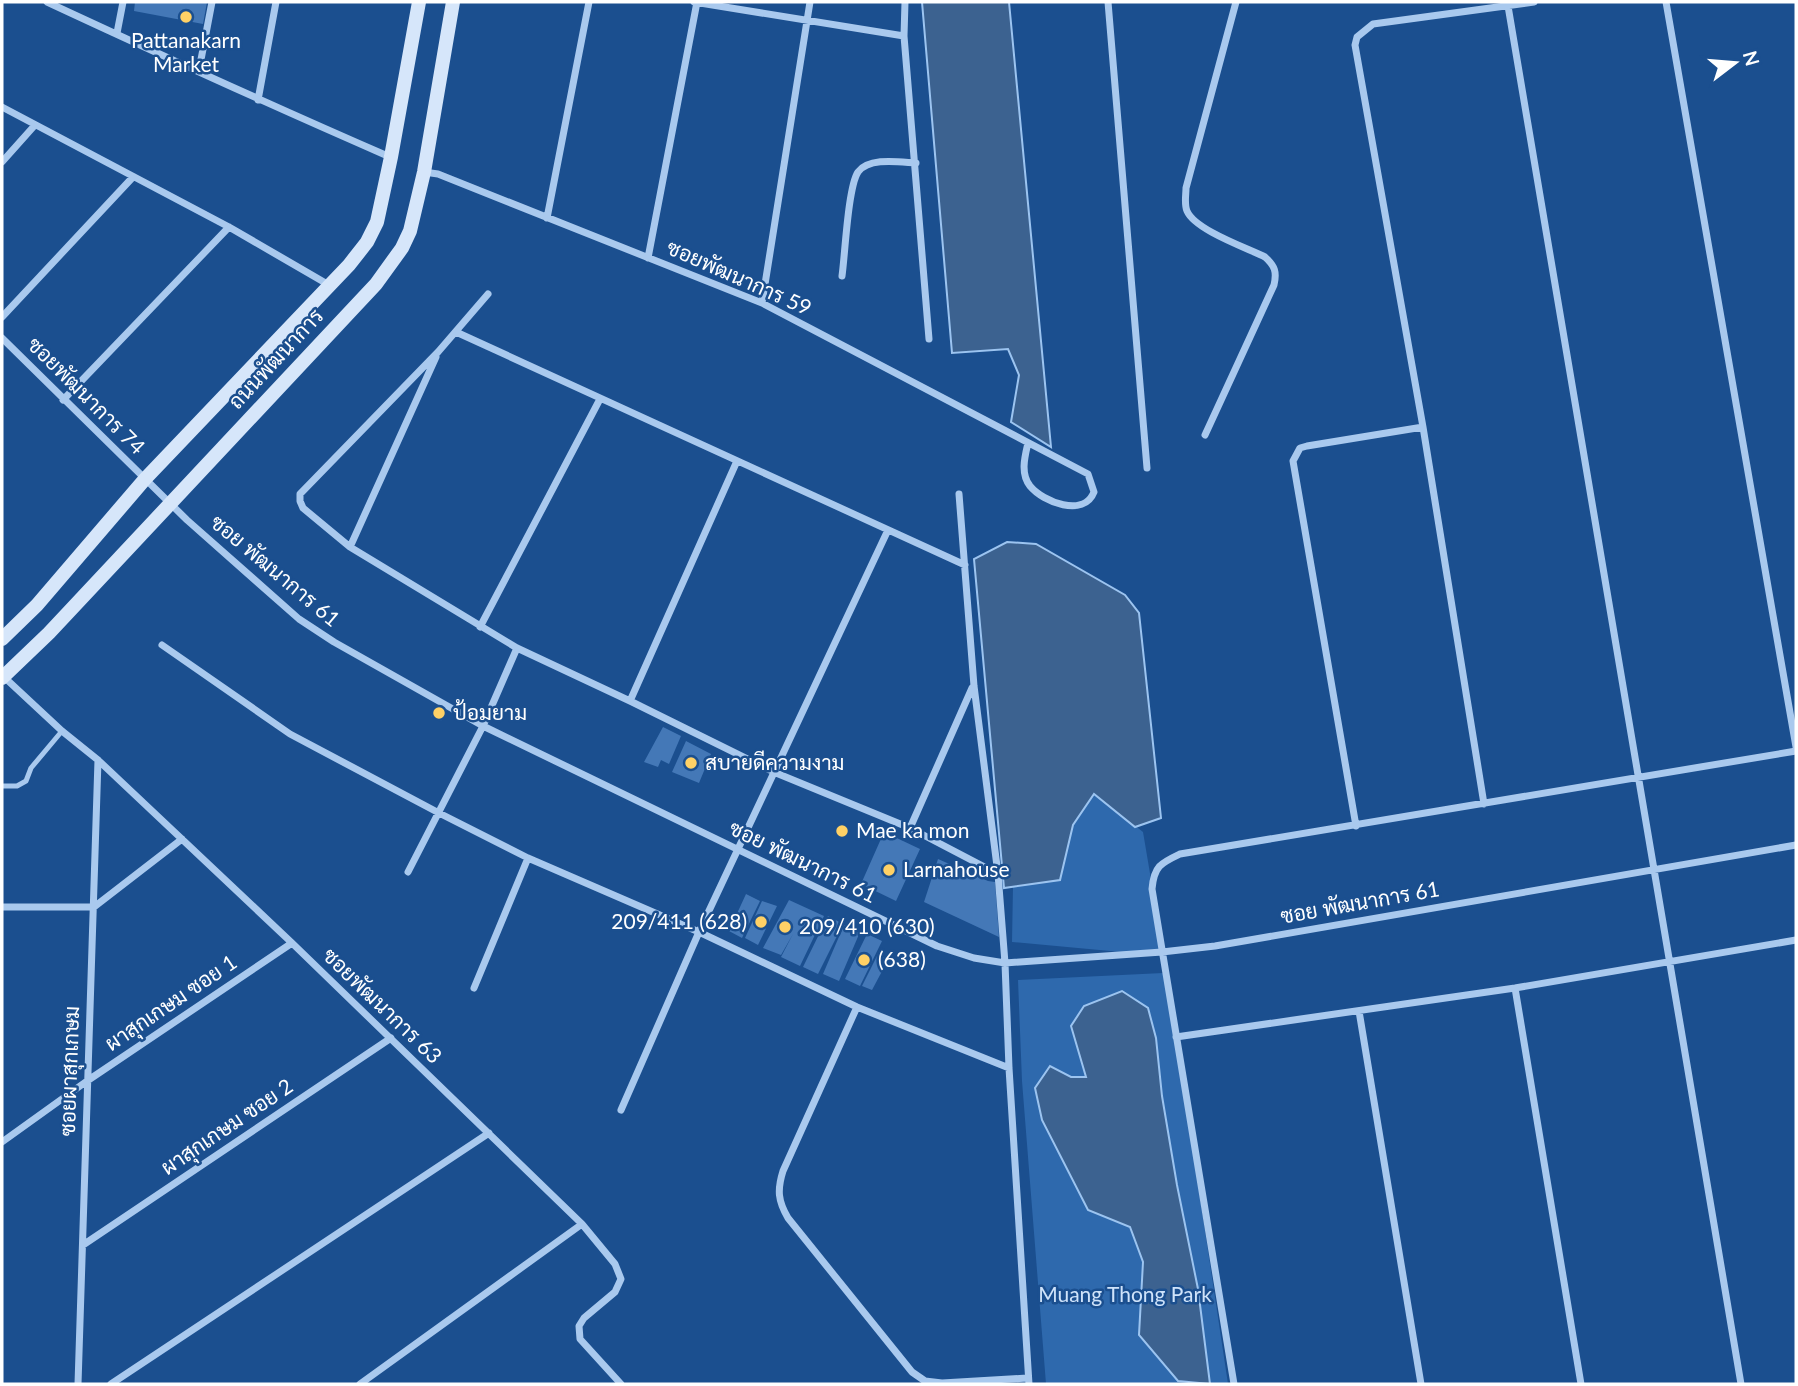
<svg xmlns="http://www.w3.org/2000/svg" width="1798" height="1386" font-family="Lato,Sarabun,sans-serif">
<style>
.green{fill:#2e69ad}
.water{fill:#3c6290;stroke:#9cc4f0;stroke-width:2}
.building{fill:#4478b7}
.lines{fill:none;stroke-linecap:round;stroke-linejoin:round}
.lane{stroke:#a9c9ee;stroke-width:5}
.street{stroke:#a9c9ee;stroke-width:7}
.secondary{stroke:#d6e6fa;stroke-width:14}
.poi-dot{fill:#ffd166;stroke:#1b4f8f;stroke-width:2.5}
.labels{text-anchor:middle;stroke-width:5;stroke-linejoin:round;paint-order:stroke}
.poi-label{font-size:21px;fill:#fff;stroke:#1b4f8f;text-anchor:start}
.street-label{font-size:21px;fill:#fff;stroke:#1b4f8f}
.park-label{font-size:21px;fill:#cfe3fa;stroke:#1b4f8f}
</style>
<rect width="100%" height="100%" fill="#1b4f8f"/>
<path class="green" d="M1094,793L1143,832L1164,956L1012,942L1013,886L1060,880L1073,825Z
M1163,973L1176,1037L1228,1384H1046L1022,1081L1018,980Z"/>
<path class="water" d="M922,2H1009L1051,447L1011,422L1019,375L1008,349L952,353Z
M1007,542L1036,544L1125,595L1139,613L1161,818L1135,827L1094,794L1073,825L1060,880L1004,888L974,559Z
M1122,991L1148,1008L1156,1038L1162,1096L1177,1185L1198,1289L1210,1384L1178,1381L1139,1335L1143,1262L1130,1227L1088,1210L1042,1120L1035,1088L1050,1066L1071,1077H1086L1071,1026L1084,1006Z"/>
<path class="building" d="M135,2H207L203,24L134,11Z
M437,705L447,710L441,721L431,716Z
M663,727L681,736L669,764L661,760L658,767L644,762Z
M686,741L711,754L699,783L672,772Z
M884,832L920,849L896,901L861,884Z
M938,859L988,881L995,882L999,937L924,902Z
M746,894L760,901L742,938L729,931Z
M789,900L824,916L800,966L781,957L793,934L781,955L763,948Z
M762,901L777,906L758,945L745,938Z
M828,916L843,924L818,974L803,967Z
M844,925L860,932L839,981L823,974Z
M867,934L882,941L860,986L845,979Z
M878,954L888,960L872,990L862,986Z"/>
<g class="lines">
<path class="lane" d="M2,786H17L26,781L31,768L62,731"/>
<path class="street" d="M47,2C161,55 275,107 390,157
M694,2L904,36
M905,2L904,36L929,339
M1108,2L1147,468
M1666,2L1796,747
M1508,6L1741,1384
M117,33L123,2
M199,70L212,2
M258,100L276,2
M2,107L229,227L329,285
M2,162L35,125
M424,172L438,174L762,303L1088,474L1094,492C1084,518 1043,502 1030,486C1020,473 1025,456 1028,443
M547,218L589,2
M648,258L697,2
M842,276C845,255 848,187 858,172C869,157 899,162 916,163
M488,294L438,352L300,494V501L303,508L350,547L517,648L630,701L776,773L910,828L998,874
M762,303L810,2
M2,317L133,177
M456,332L965,565
M2,338L187,520L299,619L334,642L483,726L937,946L974,958L1005,963L1162,952L1215,946L1796,845
M63,400L229,227
M1205,435L1274,285C1277,272 1275,266 1265,257C1247,248 1195,230 1187,211C1184,204 1186,195 1186,188L1236,2
M959,494L974,686L998,874L1005,963L1009,1068L1029,1384
M350,547L436,357
M480,627L600,399
M162,645L290,734L439,813L528,858L699,932L857,1007L1009,1068
M4,677L62,731L98,760L292,943L582,1224L615,1264L621,1279L615,1292L584,1318L579,1326L580,1339L621,1384
M630,701L737,461
M1484,804L1423,427L1355,45L1357,37L1373,24L1534,2
M1356,826L1293,461L1300,448L1307,446L1423,427
M910,828L972,688
M408,872L483,726L517,648
M2,907H94L182,839
M474,988L528,858
M1515,988L1581,1384
M857,1007L783,1171C777,1190 778,1201 788,1218L912,1372L925,1381L942,1383L1027,1378
M1359,1011L1421,1384
M1176,1037L1515,988L1796,940
M621,1110L699,932L888,530
M2,1142L87,1081L292,943
M83,1245L391,1038
M78,1384L98,760
M111,1384L489,1133
M360,1384L582,1224
M1234,1384L1152,889C1154,866 1161,863 1180,854L1796,751"/>
<path class="secondary" d="M2,639L37,605L145,479L349,265L367,242L377,222L391,157L419,2
M2,678L49,633L376,284L402,248L410,231L424,172L453,2"/>
</g>
<g class="poi-dot">
<circle cx="186" cy="17" r="7"/>
<circle cx="439" cy="713" r="7"/>
<circle cx="691" cy="763" r="7"/>
<circle cx="842" cy="831" r="7"/>
<circle cx="889" cy="870" r="7"/>
<circle cx="761" cy="922" r="7"/>
<circle cx="785" cy="927" r="7"/>
<circle cx="864" cy="960" r="7"/>
</g>
<g class="labels">
<g class="poi-label">
<text x="186" y="48" text-anchor="middle">Pattanakarn<tspan x="186" dy="24">Market</tspan></text>
<text x="453" y="720">ป้อมยาม</text>
<text x="705" y="770">สบายดีความงาม</text>
<text x="856" y="838">Mae ka mon</text>
<text x="903" y="877">Larnahouse</text>
<text x="747" y="929" text-anchor="end">209/411 (628)</text>
<text x="799" y="934">209/410 (630)</text>
<text x="878" y="967">(638)</text>
</g>
<g class="street-label">
<text transform="translate(739 278) rotate(24)" y="7">ซอยพัฒนาการ 59</text>
<text transform="translate(276 359) rotate(-47)" y="7">ถนนพัฒนาการ</text>
<text transform="translate(86 396) rotate(45)" y="7">ซอยพัฒนาการ 74</text>
<text transform="translate(275 571) rotate(40)" y="7">ซอย พัฒนาการ 61</text>
<text transform="translate(803 862) rotate(26)" y="7">ซอย พัฒนาการ 61</text>
<text transform="translate(1360 903) rotate(-10)" y="7">ซอย พัฒนาการ 61</text>
<text transform="translate(171 1003) rotate(-34)" y="7">ผาสุกเกษม ซอย 1</text>
<text transform="translate(382 1006) rotate(44)" y="7">ซอยพัฒนาการ 63</text>
<text transform="translate(70 1071) rotate(-88)" y="7">ซอยผาสุกเกษม</text>
<text transform="translate(227 1127) rotate(-34)" y="7">ผาสุกเกษม ซอย 2</text>
</g>
<g class="park-label">
<text x="1125" y="1302">Muang Thong Park</text>
</g>
</g>
<rect width="1798" height="1386" fill="none" stroke="#ffffff" stroke-width="7"/>
<g transform="translate(1735 63) rotate(74)" stroke="#1b4f8f" stroke-width="5" paint-order="stroke">
<path d="M0-5L12 26L0 18L-12 26Z" fill="#ffffff"/>
<text y="-10" font-size="19" font-weight="bold" text-anchor="middle" fill="#ffffff">N</text>
</g>
</svg>
